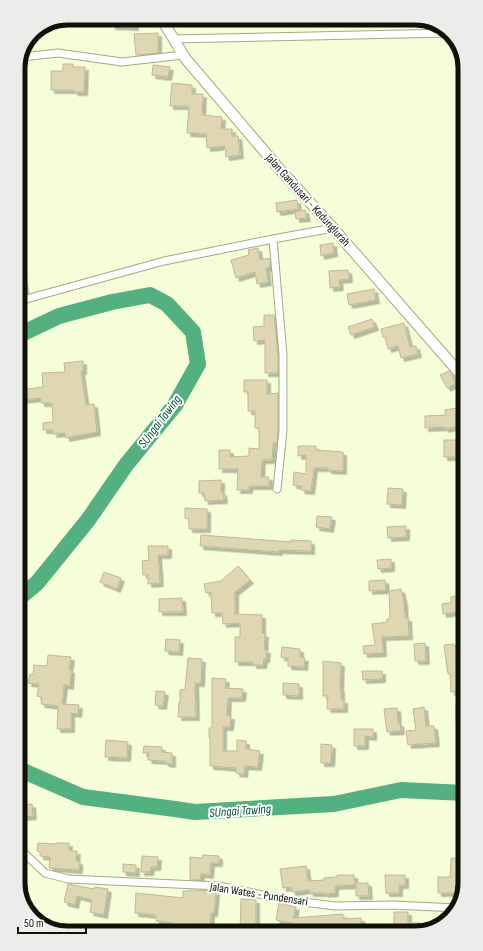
<svg xmlns="http://www.w3.org/2000/svg" width="483" height="951" font-family="'Sofia Sans Condensed',sans-serif">
<style>
.lines{fill:none;stroke-linecap:round;stroke-linejoin:round}
.river{stroke:#53b081;stroke-width:16}
.building{fill:#dfd6b2;stroke:#c1b794;filter:url(#shadow)}
.street-casing{stroke:#a3a987;stroke-width:9}
.secondary-casing{stroke:#a3a987;stroke-width:12}
.street{stroke:#fff;stroke-width:7}
.secondary{stroke:#fff;stroke-width:10}
.labels{text-anchor:middle;stroke-width:4;stroke-linejoin:round;paint-order:stroke}
.street-label{font-size:12px;fill:#101206;stroke:#fff}
.water-label{font-size:13px;font-style:italic;fill:#004e2f;stroke:#fff}
.rim{fill:none;stroke:#101206;stroke-width:5}
</style>
<defs>
<filter id="shadow"><feDropShadow dx="3.5" dy="3.5" stdDeviation="0" flood-color="#0004"/></filter>
</defs>
<rect width="100%" height="100%" fill="#f6fed9"/>
<g class="lines">
<path class="river" d="M19,335L59,316L112,302L150,295L167,304L193,332L198,364L175,405L126,465L88,520L37,583L20,597
M21,770L83,797L175,809L195,812L334,804L401,790L465,793"/>
</g>
<path class="building" d="M112,18H135V27L112,26Z
M158,33V53L136,55L134,34Z
M63,64H73V67H85L84,92H74V90H51V71H63Z
M153,65L170,67L168,77L152,75Z
M172,83L192,85V94H203L202,115L222,117L221,129H232V136H238L240,155L226,157L225,146L207,148L206,134L187,133L189,106H170Z
M297,200L298,209L277,212L276,203Z
M305,210L307,218L296,219L295,212Z
M333,243L334,253L321,256L320,245Z
M258,248L260,260L270,258V267L266,268L268,282L257,284L255,272L236,278L231,260L249,255L248,250Z
M348,270L349,279L339,280L340,287L330,288L329,271Z
M19,275H23L26,294L19,296Z
M374,289L376,300L349,305L347,294Z
M264,315H274L278,355V373H265V340L254,341L253,327L264,326Z
M372,319L375,327L351,335L348,327Z
M404,323L410,347L416,346L418,354L401,358L398,346L388,349L385,337H383L381,329Z
M83,361V371H81L86,405L94,404L97,432L66,438L65,433L53,434V430H43V423L53,422L52,403H41V398L20,400V390L43,387L42,373L65,372L64,363Z
M449,371L456,383L447,388L440,375Z
M244,380H267V394L278,393V430L277,443H273L272,460H262L261,477H269V486H249V490H237L238,469H219V450H230V457L249,456V448L259,449V428H255V411H248V392H244Z
M463,407V425L445,429V427L425,428V416L446,415L445,410Z
M444,440H456V457H444Z
M298,446H316V450L343,452V471L328,470V468H314L311,491L301,490L302,486L293,485L294,472L306,474V455L298,456Z
M221,480V493L223,492L224,500L205,501L204,493H199V481Z
M388,488L403,489L402,505L387,504Z
M185,508L207,509V529H189V519L185,518Z
M317,516L332,517L330,529L316,527Z
M406,526V537L388,538L387,527Z
M201,535L291,542V540L311,541V551L279,550V552L200,546Z
M148,546H168V555H158L160,583L148,584V575H143L142,561L149,560Z
M391,559V568L378,569L377,560Z
M238,566L250,580L235,592V614L262,615V633L265,634L264,650H267L266,659H264L263,665H253V662H235V637H240V623L223,624L222,613H212L211,592L206,593L204,584L221,581Z
M104,572L121,578L117,589L100,582Z
M385,580L386,590L369,591V581Z
M401,589L404,602L405,618H408L409,636L382,637L383,653L364,654L363,646L375,645L372,624L387,622V619H390L389,591Z
M464,595V611L443,614L442,604L451,603V597Z
M182,598L183,612H159V599Z
M166,639L180,640L179,652L165,651Z
M425,643L426,661H415L414,644Z
M454,644V646L464,644V691L451,692L450,674H448L444,645Z
M282,647L300,649V657L305,658L304,667L288,666V658L281,657Z
M48,655L71,657L69,670H71L70,686L64,685L62,704L79,705L78,714L71,713V729H57L58,706L41,704L42,697L37,696L39,684L28,683L30,674L33,675L34,665L47,666Z
M188,658L202,659L201,683H195L196,717H178L179,703H180V690L185,689Z
M323,661L341,663L340,689H341V700H344V709H327L328,696H323Z
M362,671H382V679L363,680Z
M212,678L226,679L225,688L243,689L242,698H228L227,716H231L230,727H223V751H237V740L246,741V749L260,751L258,767L245,766L244,774L236,773V768L210,766V737H209V728H212Z
M283,683L299,684V696L283,695Z
M156,691L165,692L163,706L155,705Z
M456,705H464V722H456Z
M424,707L426,726H434L436,743L408,745L406,731L416,730L413,709Z
M397,708L398,724L400,723L401,731L387,732L384,709Z
M354,729H373V737L365,736V746H354Z
M106,740L128,742L127,758L105,757Z
M321,744L332,745L331,763H321Z
M144,746L162,747V752L172,753V764L165,763V761L148,760L149,753H143Z
M32,804L33,816L21,817V805Z
M38,843L56,844V843H69V851H77L76,861H79V870L49,868L50,857L40,856V852L37,851Z
M203,855L219,856V863H211L210,875L201,874L200,880H190V857L202,858Z
M142,856L158,857L157,867H151L150,872H141Z
M451,858H463V867H465V883L462,893H438V877H450Z
M123,864L136,865V873L123,872Z
M306,866L308,881L324,880V878L337,877V875H354L355,885L335,886V893L325,894V893H310V890L292,892L291,887L283,888L280,869Z
M385,875H405V885H399V893H386Z
M356,883H368L369,896H356Z
M68,884L94,889L95,887L108,889L104,915L90,912L92,900L77,896L75,905L64,902Z
M189,890L216,891L214,913H211L210,931L173,932L174,923L156,921V915L135,913L136,893L183,898V891H189Z
M241,899L256,900V931H240Z
M279,903L296,907L293,918L343,914V919L361,918L362,930L293,931L292,923L276,920Z
M394,912H408V923H420V929L394,930Z"/>
<g class="lines">
<defs>
<path id="street" d="M173,39L449,33
M22,57L58,53L122,62L183,55
M273,239L283,355V430L277,489
M19,301L164,261L273,239L333,228
M22,851L45,873L68,879L219,886L288,900L335,906L393,905L457,908"/>
<path id="secondary" d="M161,18L185,58L276,165L333,228L463,377"/>
</defs>
<use href="#street" class="street-casing"/>
<use href="#secondary" class="secondary-casing"/>
<use href="#street" class="street"/>
<use href="#secondary" class="secondary"/>
</g>
<g class="labels">
<g class="street-label">
<text transform="translate(308 200) rotate(48)" y="4">Jalan Gandusari - Kedunglurah</text>
<text transform="translate(259 894) rotate(9)" y="4">Jalan Wates - Pundensari</text>
</g>
<g class="water-label">
<text transform="translate(159 421) rotate(-53)" y="5">SUngai Tawing</text>
<text transform="translate(240 810) rotate(-4)" y="5">SUngai Tawing</text>
</g>
</g>
<path d="M0 0H483V951H0ZM68 25H415A43 43 0 0 1 458 68V883A43 43 0 0 1 415 926H68A43 43 0 0 1 25 883V68A43 43 0 0 1 68 25Z" fill="#ececeb" fill-rule="evenodd"/>
<path class="rim" d="M68 25H415A43 43 0 0 1 458 68V883A43 43 0 0 1 415 926H68A43 43 0 0 1 25 883V68A43 43 0 0 1 68 25Z"/>
<path d="M18 927v6h68v-6" fill="none" stroke="#101206" stroke-width="2"/>
<text x="24" y="927" font-size="12" fill="#101206" stroke="#ffffff" stroke-width="3" paint-order="stroke">50 m</text>
</svg>
